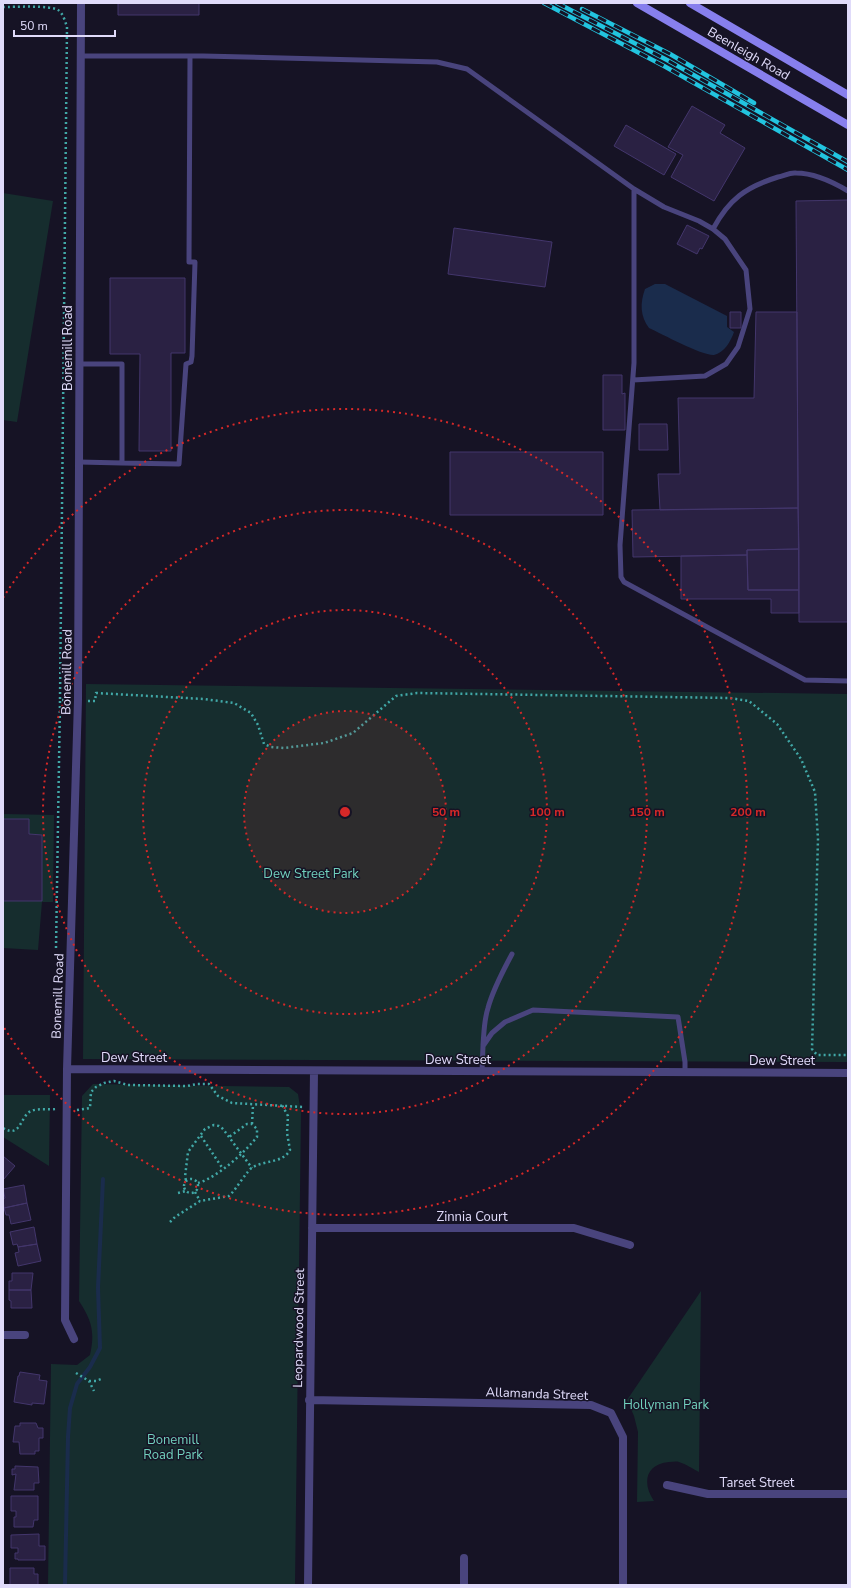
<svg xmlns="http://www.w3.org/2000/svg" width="851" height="1588" font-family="'Nunito Sans',sans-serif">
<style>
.green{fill:#162d2e}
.water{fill:#1a2c4c}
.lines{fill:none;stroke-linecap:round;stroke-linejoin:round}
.stream{stroke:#1a2c4c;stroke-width:4}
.building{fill:#2a2143;stroke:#43366c}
.path{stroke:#41a8a7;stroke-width:2.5;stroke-dasharray:2 3;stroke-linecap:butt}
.lane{stroke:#49447d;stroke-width:5}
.street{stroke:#49447d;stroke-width:8}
.secondary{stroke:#877fed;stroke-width:8}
.rail-casing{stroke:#22c4df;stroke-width:4.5}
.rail{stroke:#161325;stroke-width:3;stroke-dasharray:9;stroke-linecap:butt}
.ring{fill:none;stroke:#d62828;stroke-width:2;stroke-dasharray:2 4}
.labels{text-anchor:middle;stroke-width:3;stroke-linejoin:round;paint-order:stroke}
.street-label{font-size:13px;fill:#e0dbfa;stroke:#161325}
.park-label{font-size:13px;fill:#71d0bd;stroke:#161325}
.centre{fill:#d62828;stroke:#161325;stroke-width:2}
.ring-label{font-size:12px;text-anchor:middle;font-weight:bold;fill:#d62828;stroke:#161325;stroke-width:3;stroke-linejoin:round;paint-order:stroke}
</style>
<rect width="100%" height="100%" fill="#161325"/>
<path class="green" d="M3,193L53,201L17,422L3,420Z
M86,684L848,694V1062L83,1059Z
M3,814L54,815L53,902H42L38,950L3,948Z
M93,1084L289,1087L298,1094L301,1113L295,1585H48L51,1364L77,1365L90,1355C95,1332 92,1321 79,1301L82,1096Z
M3,1095H50L49,1166L3,1137Z
M701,1291L699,1472C693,1469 686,1464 679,1462C676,1461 672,1462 669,1462C645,1464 642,1484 654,1501L637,1502L638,1432L634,1416L627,1400Z"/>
<path class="water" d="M655,284H665L727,316V327L734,332C731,341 724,353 714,355C703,356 662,334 649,328C640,316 640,303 645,289Z"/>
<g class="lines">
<path class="stream" d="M65,1585L68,1437L70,1408L77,1384L90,1367L100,1348L98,1288L103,1179"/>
</g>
<path class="building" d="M118,3H199V15H118Z
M692,106L725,125L720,133L745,148L714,201L671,177L683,155L668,147Z
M626,125L676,154L664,175L614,146Z
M848,200V622H799L796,201Z
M687,225L709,236L702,249L700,248L697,254L677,244Z
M454,228L552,242L545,287L448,274Z
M110,278H185V353H171V451H139L140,354H110Z
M730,312H741V328H730Z
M756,312H797L798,508L660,510L658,474H680L678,398H754Z
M603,375H622V394L625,393V430H603Z
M639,424H667L668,450H639Z
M450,452H603V515H450Z
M798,508L799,549L747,550V555L633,557L632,510Z
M799,549V590H748L747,550Z
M747,555L748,590H799V613H771V599H681V556Z
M3,819H29V834L42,835V901H3Z
M3,1156L15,1166L3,1180Z
M24,1185L27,1203L4,1208L3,1199L5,1198L3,1189Z
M27,1203L31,1220L11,1224L9,1215H6L4,1208Z
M34,1227L37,1244L18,1247L17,1244L13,1245L10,1232Z
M37,1244L41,1261L18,1266L15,1253L19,1252L18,1247Z
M12,1273H33L31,1290H9V1281H12Z
M9,1290H31L32,1308H11V1301L9,1300Z
M20,1372L40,1375L39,1380L47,1381L44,1404L32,1403V1405L14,1402L18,1376H19Z
M20,1423H36L38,1428H43V1438H39V1451H35V1454H20L19,1442H13L15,1426H20Z
M15,1466L38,1467L39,1483H34V1490H14L16,1474L12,1475V1469H15Z
M11,1496H38V1520H34L33,1527H14V1517H16V1511H11Z
M39,1534V1546H45V1560H18V1559H15V1553H18V1548H11V1535Z
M10,1568H34V1574H38V1585H10Z"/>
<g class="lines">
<path class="path" d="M3,7C13,7 51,5 58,10C63,13 65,21 67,27L60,700
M88,701H95L96,693L204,699L234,703L251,713L258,725L264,744L271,747L284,748L324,743L353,733L396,696L417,693L730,698L749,701L777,724L801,759L815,792L818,839L812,1049L817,1055H848
M56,948L60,700H69
M77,1110L90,1108L91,1092L96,1087L104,1083L114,1081L128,1085L187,1086L197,1084H209L218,1096L232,1103L303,1107
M252,1124L253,1105
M3,1128C21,1139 20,1116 31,1111C38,1108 49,1110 56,1109
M201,1136L223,1169
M184 1186a7 7 0 1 1 14 0a7 7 0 1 1-14 0Z
M186,1180L185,1177L188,1152L205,1129L214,1125L219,1126L223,1129L252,1168
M198,1183C218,1177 244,1153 257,1137V1129L252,1124H247L229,1137
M195,1192L200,1201
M178,1193L186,1191
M170,1222L175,1217L200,1201L229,1196C236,1190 247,1170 253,1167C266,1160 283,1163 290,1150L287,1133L288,1116L282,1105
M76,1373L89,1381L94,1391
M89,1381H96L101,1379"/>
<path class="lane" d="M80,56H203L437,62L467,69L634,189V363L620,545L621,577L624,582L805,680L848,681
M713,229C729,199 746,187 778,177C784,176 790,172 796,173C813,173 833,182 848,191
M79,364H122V463L79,462
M633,380L705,376L726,364L738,347L750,309L746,270L725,239L713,229L699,221L664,207L634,189
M122,463L179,464L186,364L191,362L192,356L195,262H189L190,56
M483,1045C484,1033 484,1020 488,1008C493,989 503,971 512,954
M482,1071L483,1046L492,1033L505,1022L533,1010L678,1017L685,1062V1072"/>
<path class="street" d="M67,1069L848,1073
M312,1228H574L630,1245
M3,1335H25
M74,1339L65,1320L67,1069L78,700L81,3
M309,1400L591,1405L611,1413L623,1437V1585
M667,1485L708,1494H848
M308,1585L314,1071
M464,1585V1558"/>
<path class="secondary" d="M637,3L848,125
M690,3L848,95"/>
<defs>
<path id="rail" d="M544,3L664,66L848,170
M557,3L667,60L848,162
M582,9L670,54L754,103"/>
</defs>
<use href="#rail" class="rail-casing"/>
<use href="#rail" class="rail"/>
</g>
<circle cx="345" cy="812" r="101" fill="#d62828" fill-opacity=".12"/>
<g class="ring">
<circle cx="345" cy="812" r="101"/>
<circle cx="345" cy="812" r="202"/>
<circle cx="345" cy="812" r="302"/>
<path d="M3 598A403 403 0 1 1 3 1026"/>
</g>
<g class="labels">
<g class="street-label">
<text transform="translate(749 53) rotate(30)" y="5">Beenleigh Road</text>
<text transform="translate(67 348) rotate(-90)" y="5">Bonemill Road</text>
<text transform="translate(66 672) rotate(-89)" y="5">Bonemill Road</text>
<text transform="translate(57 996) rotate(-88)" y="5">Bonemill Road</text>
<text x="134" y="1062">Dew Street</text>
<text x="458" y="1064">Dew Street</text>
<text x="782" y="1065">Dew Street</text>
<text x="472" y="1221">Zinnia Court</text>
<text transform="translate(298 1328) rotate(-89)" y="5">Leopardwood Street</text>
<text transform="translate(537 1393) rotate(2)" y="5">Allamanda Street</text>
<text x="757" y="1487">Tarset Street</text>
</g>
<g class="park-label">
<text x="311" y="878">Dew Street Park</text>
<text x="666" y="1409">Hollyman Park</text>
<text x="173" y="1444">Bonemill<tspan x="173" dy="15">Road Park</tspan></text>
</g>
</g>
<circle cx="345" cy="812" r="6" class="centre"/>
<g class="ring-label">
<text x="446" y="816">50 m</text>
<text x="547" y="816">100 m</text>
<text x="647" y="816">150 m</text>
<text x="748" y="816">200 m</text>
</g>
<rect width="851" height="1588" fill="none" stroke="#e0dbfa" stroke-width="8"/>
<path d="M14 30v6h101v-6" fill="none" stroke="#e0dbfa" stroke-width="2"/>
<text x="20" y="30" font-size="12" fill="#e0dbfa" stroke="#161325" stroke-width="3" paint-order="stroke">50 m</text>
</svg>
